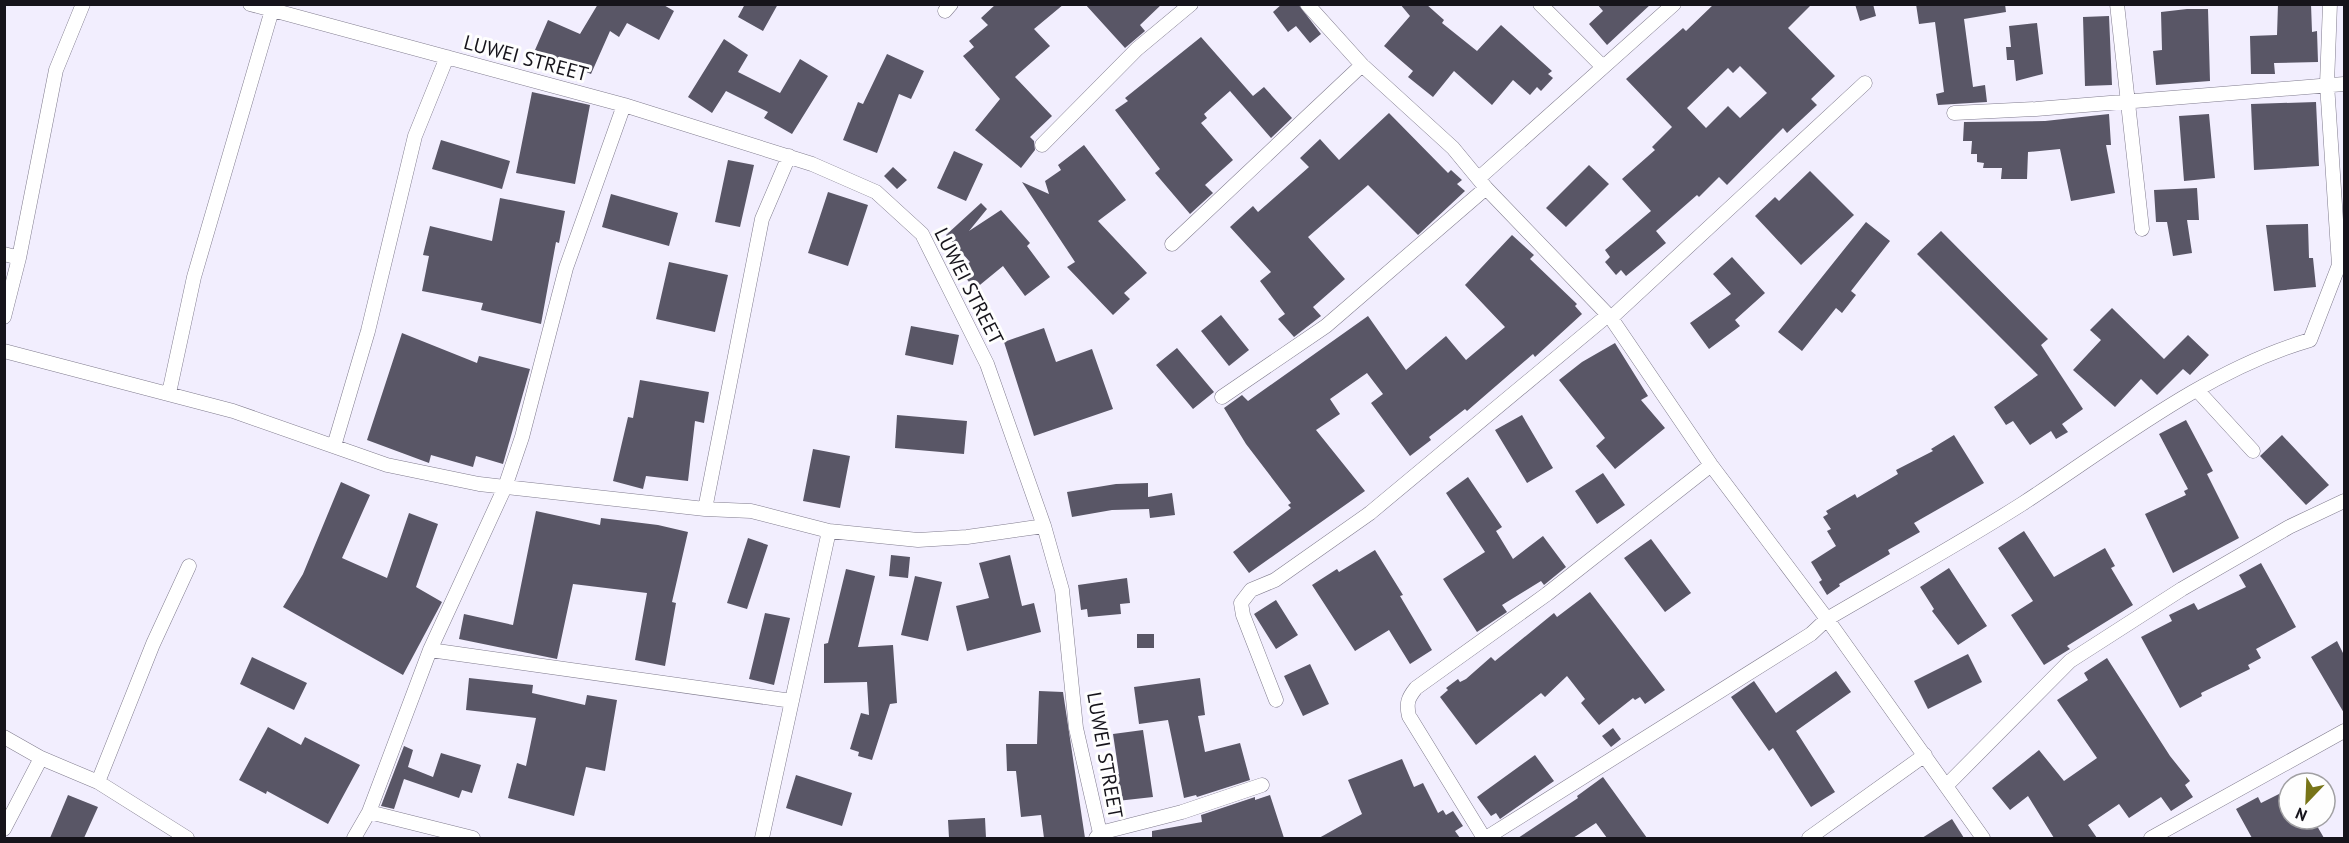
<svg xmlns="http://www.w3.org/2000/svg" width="2349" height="843" font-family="'PT Sans',sans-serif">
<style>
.building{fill:#595666;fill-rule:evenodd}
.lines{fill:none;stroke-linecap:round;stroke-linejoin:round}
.street-casing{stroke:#807c8e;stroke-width:15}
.street{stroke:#fff;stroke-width:14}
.labels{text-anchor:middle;stroke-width:6;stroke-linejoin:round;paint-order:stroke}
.street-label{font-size:20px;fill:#16141b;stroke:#fefefe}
</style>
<rect width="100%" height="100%" fill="#f2eefe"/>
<path class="building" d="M598,4H662L674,11L659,40L627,23L619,37L610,31L591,74L535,50L548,20L580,34Z
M745,4H778L763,31L738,17Z
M996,4H1064L1034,29L1050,46L1015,77L1052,116L1030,137L1034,141L1035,150L1021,168L975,130L1000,99L963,56L974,47L969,41L988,25L981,18Z
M1085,4H1162L1140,25L1145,31L1125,48Z
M1282,4H1298L1321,34L1310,43L1296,26L1288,32L1273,12Z
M1400,4H1426L1444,20L1442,23L1477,51L1501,25L1552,71L1548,74L1553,78L1541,91L1537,87L1530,95L1513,80L1492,105L1454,71L1433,97L1408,77L1413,71L1384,46L1410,16Z
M1597,4H1651L1607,45L1589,24L1603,11Z
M1714,4H1812L1788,28L1835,76L1811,99L1817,105L1787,133L1783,128L1727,185L1719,177L1699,197L1697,195L1656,231L1666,243L1626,276L1621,270L1616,275L1605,262L1610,257L1605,250L1651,211L1622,179L1655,150L1652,147L1672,127L1626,79L1683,28L1686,31ZM1740,66L1767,93L1740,118L1728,106L1706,128L1687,108L1728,68L1733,73Z
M1855,4H1873L1876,16L1860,21Z
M1916,4H2005L2006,12L1964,19L1973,87L1985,85L1987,102L1938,105L1936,94L1944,92L1935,22L1919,24Z
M2278,4H2311L2312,32L2317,31L2318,62L2274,63L2275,74H2251L2250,36L2277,35Z
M2187,9H2208L2210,81L2156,85L2153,51L2162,50L2161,12Z
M2109,16L2112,85L2085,86L2083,17Z
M2037,23L2043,74L2016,81L2014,60H2007L2006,47H2011L2009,26Z
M1201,37L1253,96L1264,87L1292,118L1271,138L1230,91L1204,114L1207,118L1201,123L1233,160L1205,185L1213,193L1190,214L1155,173L1160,169L1115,110L1128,101L1125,98Z
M724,39L748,55L738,72L780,93L800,59L828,76L792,134L764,118L768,112L726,91L712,113L688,97Z
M887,54L924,71L911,99L899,94L877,153L843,140L858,102L863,104Z
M532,92L590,105L575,184L516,173Z
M2316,102L2319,166L2254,170L2251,104Z
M1389,113L1448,173L1451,170L1462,180L1457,184L1465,191L1418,235L1368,185L1308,237L1345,279L1313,307L1321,316L1294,337L1278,319L1285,314L1260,281L1271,272L1230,227L1253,206L1258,212L1309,167L1300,158L1320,139L1339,160Z
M2109,114L2111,145H2106L2115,193L2071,201L2060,149L2028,152L2027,179H2001L2002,168H1983L1984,163L1977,162V154H1971L1972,141H1963L1964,122L2045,121Z
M2209,114L2215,178L2184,181L2179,116Z
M441,140L510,161L502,189L432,169Z
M1084,145L1126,200L1098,221L1147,273L1124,293L1130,299L1113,315L1067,267L1075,262L1022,182L1049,194L1045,181L1061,170L1058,165Z
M954,151L983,164L966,201L937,188Z
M728,160L754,165L740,227L715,222Z
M1589,165L1609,184L1566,227L1546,208Z
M893,167L907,180L897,189L884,176Z
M1810,171L1854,215L1801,265L1755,216L1775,197L1779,201Z
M2197,188L2199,220H2187L2192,253L2173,256L2167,222H2156L2154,190Z
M828,192L868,205L848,266L808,253Z
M611,194L678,213L669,246L602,227Z
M500,198L565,211L559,243L556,242L541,324L481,310L483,303L422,291L429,256L423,255L430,226L492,241Z
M981,203L987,209L969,231L1001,210L1030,243L1027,246L1050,277L1025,296L1003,266L975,289L959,270L970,262L946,235Z
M1866,222L1890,241L1851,291L1856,295L1842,313L1836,308L1802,351L1778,332Z
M2308,224L2309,258H2313L2316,287L2274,291L2266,225Z
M1941,231L2048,339L2041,345L2083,409L2062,424L2068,432L2056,439L2051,431L2030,445L2013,421L2006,425L1994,407L2038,375L1917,254Z
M1512,235L1534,255L1530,259L1577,304L1575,306L1582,314L1535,357L1533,354L1467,411L1465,409L1429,437L1431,440L1410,456L1371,403L1383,394L1367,373L1330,399L1340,414L1316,430L1365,491L1249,573L1233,552L1291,508L1288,505L1291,503L1246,444L1224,408L1242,395L1248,401L1368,316L1406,370L1446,336L1466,360L1505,327L1465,285Z
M1732,257L1765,293L1735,320L1740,326L1709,349L1690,323L1731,294L1713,274Z
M669,262L728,275L715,332L656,319Z
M2112,308L2164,359L2188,335L2209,355L2190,375L2183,369L2157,395L2141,379L2115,407L2073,370L2101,340L2090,330Z
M1221,315L1249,350L1229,366L1201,331Z
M911,326L959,335L953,365L905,355Z
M1044,328L1056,362L1092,349L1113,409L1034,436L1004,342Z
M402,333L477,363L479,356L530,369L503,464L476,456L473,467L431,455L429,463L367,440Z
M1615,343L1648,396L1641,400L1665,428L1615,469L1596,446L1605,438L1559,380L1582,362Z
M1177,348L1214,392L1193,409L1156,365Z
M640,380L709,392L704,423L695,421L688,481L646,476L643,489L613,481L628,417L633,418Z
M897,415L967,421L964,454L895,448Z
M1522,415L1553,468L1527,483L1495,430Z
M2186,420L2213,471L2207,474L2239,538L2173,573L2145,514L2186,495L2184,491L2188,489L2159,434Z
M1954,435L1984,483L1914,523L1920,532L1888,550L1890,554L1839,584L1840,586L1827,595L1819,582L1822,580L1811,562L1836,546L1827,531L1831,529L1823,517L1828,514L1826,511L1855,494L1857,498L1898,474L1896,470L1933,451L1931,449Z
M2282,435L2329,485L2306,505L2260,456Z
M813,449L850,456L840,508L803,501Z
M1603,473L1625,505L1597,524L1575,491Z
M1468,477L1502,527L1496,531L1513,559L1543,536L1566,567L1544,585L1541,581L1502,605L1507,612L1477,632L1443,579L1485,552L1446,493Z
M341,482L370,495L342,558L387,578L409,513L438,524L416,587L442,602L403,675L283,607L303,574Z
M1148,483V497L1172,493L1175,515L1150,518L1149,509L1112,510L1072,517L1067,492L1116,484Z
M536,511L600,525L601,518L658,525L688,532L672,602L676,603L665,666L635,660L647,593L573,584L557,659L459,639L464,614L513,625Z
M2024,531L2054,577L2105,548L2115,566L2111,568L2133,605L2067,646L2070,649L2044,665L2011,615L2033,601L1998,548Z
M748,538L768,545L747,609L727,603Z
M1651,539L1691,593L1665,612L1624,558Z
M1375,550L1403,595L1400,596L1432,650L1410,664L1389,630L1355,651L1312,585L1337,569L1339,572Z
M891,555L910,557L908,578L889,576Z
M1010,555L1022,606L1034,603L1041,632L967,651L956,606L989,598L979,563Z
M2261,563L2296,627L2256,649L2261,658L2248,665L2250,669L2201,693L2202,696L2180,708L2141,637L2172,621L2169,615L2194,603L2198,610L2246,587L2239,575Z
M1949,568L1987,626L1958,645L1932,611L1934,609L1920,587Z
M846,569L875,576L858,647L893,645L897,703L890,704L872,760L858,756L859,752L850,749L861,713L869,715L867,682L824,683V644L828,643Z
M915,576L942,582L928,641L901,635Z
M1127,578L1130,603L1120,604L1121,614L1088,617L1087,609L1081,610L1078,585Z
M1590,592L1665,690L1645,704L1640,697L1635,700L1633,698L1599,725L1581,703L1585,699L1567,676L1545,697L1541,693L1476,745L1440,697L1448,690L1446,688L1458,679L1460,682L1466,679L1491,657L1495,661L1554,613L1557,617Z
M1276,600L1298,635L1276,649L1254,614Z
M765,613L790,618L774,685L749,679Z
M1137,634H1154V648H1137Z
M2337,641L2344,655V713L2311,657Z
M1968,654L1982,682L1928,709L1914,681Z
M252,657L307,683L294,710L240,684Z
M2107,658L2170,756L2190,781L2185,785L2193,797L2171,811L2161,797L2129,818L2119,804L2088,825L2097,838H2054L2028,796L2010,810L1992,788L2039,750L2064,781L2097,758L2057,700L2088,680L2084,673Z
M1310,664L1329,704L1303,716L1284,676Z
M1836,671L1851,692L1796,731L1835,792L1811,807L1773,748L1769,751L1731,697L1754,681L1776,713Z
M469,678L533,685L532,693L585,705L587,695L617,700L605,771L586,767L574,816L508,798L517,763L526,766L536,718L466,710Z
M1200,678L1205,715L1198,716L1205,752L1240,743L1250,780L1197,797L1196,795L1184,798L1168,720L1139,724L1134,687Z
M1039,691L1063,692L1085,838H1044L1041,815L1021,817L1016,771H1007L1006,744H1037Z
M268,727L301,745L305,737L360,765L328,824L267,791L266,794L239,780Z
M1613,728L1621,739L1611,747L1602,736Z
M1143,730L1153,797L1108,802L1102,777L1119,774L1113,734Z
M404,746L413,750L408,767L433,777L441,753L481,765L472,793L462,790L459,798L404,779L394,809L381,806Z
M1535,755L1554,781L1500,819L1496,813L1491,816L1477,797Z
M1402,759L1414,787L1423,783L1438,813L1443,810L1446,815L1453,811L1463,826L1455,831L1460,838H1319L1362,814L1348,780Z
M796,775L852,793L842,826L786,808Z
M1603,777L1647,838H1607L1596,823L1573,838H1518L1578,798L1577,796Z
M2289,789V819H2313L2324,838H2252L2236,809L2258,797L2261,803Z
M68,795L98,807L84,838H50Z
M1270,795L1284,838H1152V831L1202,822L1201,815L1255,797V800Z
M985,818L986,838H949L948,820Z
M1952,819L1964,838H1922Z"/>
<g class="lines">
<defs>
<path id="street" d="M250,4L624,105L812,164L876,192L922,234L987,364L1044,526L1062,590L1076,728L1100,833L1096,838
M1307,4L1362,65L1453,148L1486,188L1611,318L1711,465L1827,619L1983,838
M1540,4L1602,66
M2117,4L2142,229
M2330,4L2327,84L2339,265
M945,11L951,4
M1954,113L2036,109L2344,84
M1042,145L1137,49L1191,4
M1479,178L1674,4
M1172,244L1362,65
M4,254L19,258
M4,317L19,258L56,70L83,4
M1611,318L1865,83
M4,351L233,411L387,465L479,484L705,509L751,511L829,531L918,540L967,537L1044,526
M2198,391L2253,451
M169,393L194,277L272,10
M1222,397L1326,326L1486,188
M334,446L368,331L415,136L447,57
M705,509L762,219L789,156
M430,650L792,701
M1276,700L1243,615L1241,603L1251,590L1275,580L1370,513L1608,315
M4,737L41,758L98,782L187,838
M98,782L153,644L189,566
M1947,785L2070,661L2182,589L2289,527L2344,501
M369,812L473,838
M4,829L41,758
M1100,833L1182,812L1262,785
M354,838L369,812L430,650L505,487L522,437L566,268L624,105
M762,838L829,531
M1484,838L1409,716C1406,703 1408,698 1416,688L1547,594L1711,465
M1486,838L1811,634L1827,619C1892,581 1959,544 2022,504C2113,445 2204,371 2310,340L2339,265L2344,264
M1809,838L1925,755
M2151,838L2344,731"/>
</defs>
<use href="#street" class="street-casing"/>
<use href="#street" class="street"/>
</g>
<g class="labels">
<g class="street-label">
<text transform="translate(526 58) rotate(15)" y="7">LUWEI STREET</text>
<text transform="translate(969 286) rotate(63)" y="7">LUWEI STREET</text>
<text transform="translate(1105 755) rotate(80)" y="7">LUWEI STREET</text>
</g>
</g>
<rect width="2349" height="843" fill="none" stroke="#16141b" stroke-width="12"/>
<g transform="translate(2307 801) rotate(203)"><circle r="28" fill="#fefefe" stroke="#a1a0a3" stroke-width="1.5"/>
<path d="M0-4.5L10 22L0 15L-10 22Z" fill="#777418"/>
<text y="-9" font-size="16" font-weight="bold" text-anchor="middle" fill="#16141b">N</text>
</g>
</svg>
